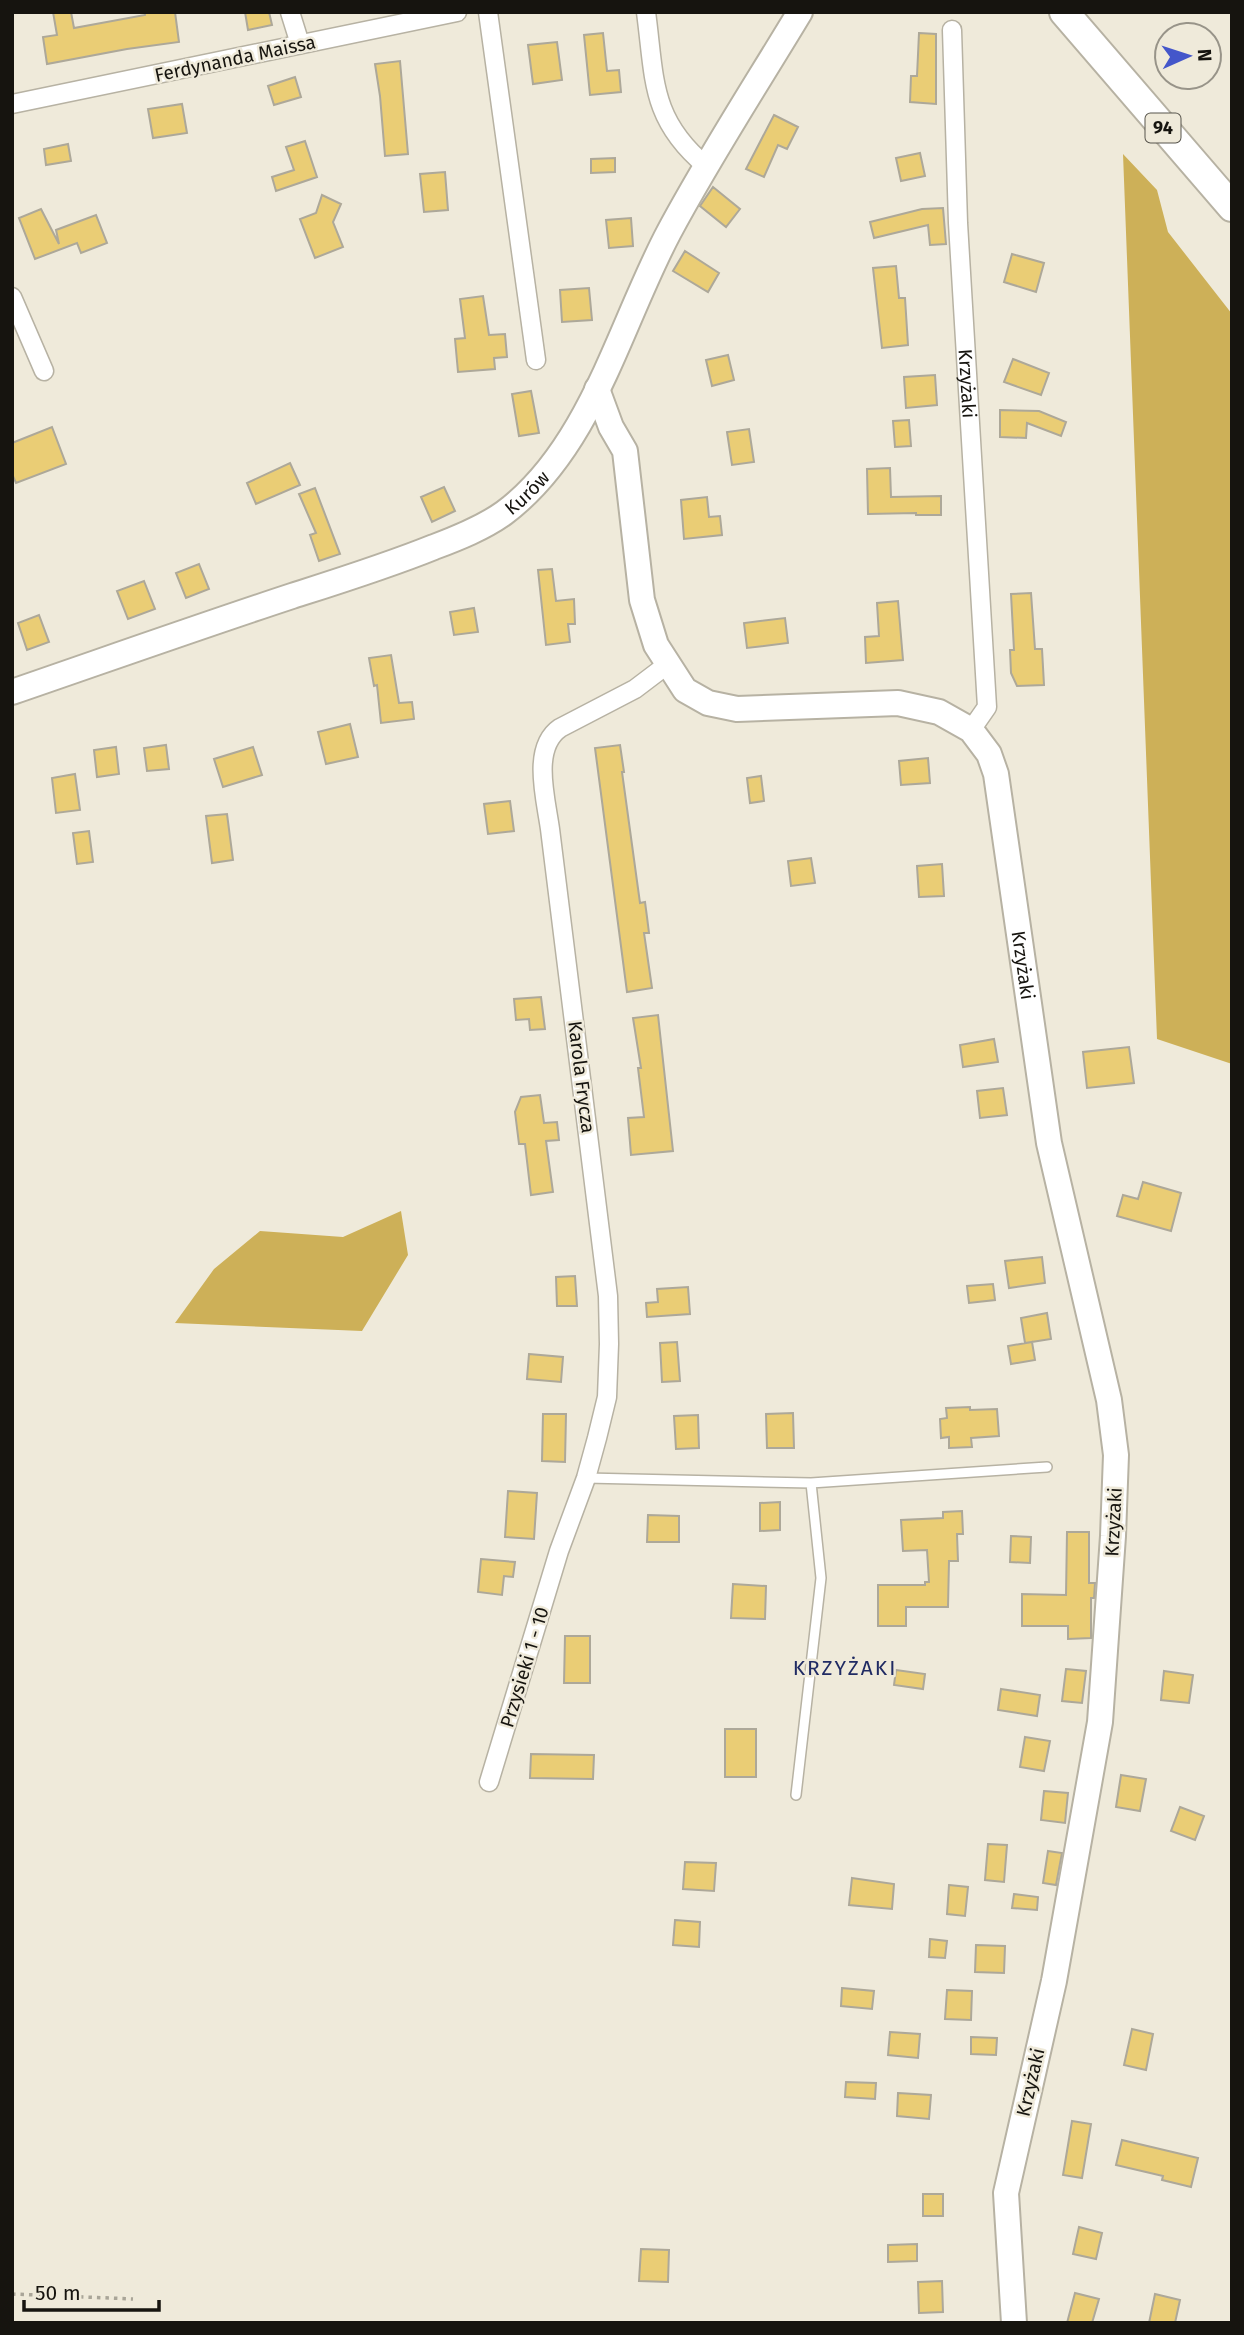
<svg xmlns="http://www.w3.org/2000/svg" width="1244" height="2335" font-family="'Fira Sans',sans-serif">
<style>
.forest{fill:#cdb058}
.building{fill:#eacd75;stroke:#ada899;stroke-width:2}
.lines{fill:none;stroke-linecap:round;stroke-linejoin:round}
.lane-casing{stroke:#b7b2a3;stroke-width:12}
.street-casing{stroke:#b7b2a3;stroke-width:21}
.secondary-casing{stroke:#b7b2a3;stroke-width:28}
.primary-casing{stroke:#b7b2a3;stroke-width:32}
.path{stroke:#a9a598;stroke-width:3.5;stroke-dasharray:3.5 5;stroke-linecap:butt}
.lane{stroke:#fff;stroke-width:9}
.street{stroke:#fff;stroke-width:18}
.secondary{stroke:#fff;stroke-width:24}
.primary{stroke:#fff;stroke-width:28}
.labels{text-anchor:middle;stroke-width:5;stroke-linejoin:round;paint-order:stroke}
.shield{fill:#efeada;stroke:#57544c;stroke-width:2}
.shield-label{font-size:18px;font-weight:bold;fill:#16140f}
.street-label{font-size:19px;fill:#16140f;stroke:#efeada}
.neighbourhood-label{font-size:21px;letter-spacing:2px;fill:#202b63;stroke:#efeada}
</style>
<rect width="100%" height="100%" fill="#efeada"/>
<path class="forest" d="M1123,154L1157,190L1168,232L1232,314V1064L1157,1039Z
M401,1211L408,1255L362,1331L175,1323L214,1269L260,1231L343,1237Z"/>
<path class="building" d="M53,12H71L74,28L145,15V12H175L179,42L127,49L47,64L43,37L57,35Z
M245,12H269L272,25L248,30Z
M603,33L607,71L619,70L621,92L590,95L584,35Z
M919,33L936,34V104L910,102L911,76H917Z
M557,42L562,80L533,84L528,45Z
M400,61L408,154L385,156L380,96L375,64Z
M295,77L301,97L274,105L268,86Z
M182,104L187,133L153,138L148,109Z
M774,115L798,127L787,149L778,145L764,177L746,169Z
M305,141L317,177L276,191L272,177L294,170L286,147Z
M68,144L71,161L46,165L44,149Z
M920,153L925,176L901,181L896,158Z
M615,158V172L591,173V159Z
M445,172L448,210L424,212L420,174Z
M713,187L740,209L726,227L700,206Z
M322,195L341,204L333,222L343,247L315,258L300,219L316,213Z
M943,208L946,244L930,245L928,225L874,238L870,222L922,209Z
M41,209L59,244L56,230L96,215L107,243L81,253L77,243L35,259L19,218Z
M631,218L633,246L609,248L606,220Z
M685,251L719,273L708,292L673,271Z
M1012,254L1044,263L1036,292L1004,282Z
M896,266L899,298H905L908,345L882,348L873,268Z
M589,288L592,320L562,322L560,290Z
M483,296L489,335L505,334L507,357L494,358L495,369L458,372L455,339L465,338L460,299Z
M728,355L734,380L712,386L706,360Z
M1013,359L1049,373L1041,395L1004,382Z
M935,375L937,405L906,408L904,377Z
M531,391L539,433L519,436L512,394Z
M1000,410L1039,411L1066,422L1061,436L1027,423L1026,438L1000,437Z
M909,420L911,446L895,447L893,421Z
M52,427L66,464L16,483L12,474V443Z
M749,429L754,462L732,465L727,432Z
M290,463L300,485L256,504L247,483Z
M890,468L891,497L941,496V515H916V513L868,514L867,469Z
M444,487L455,511L432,522L421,497Z
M315,488L340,554L319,561L310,535L316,533L299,494Z
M707,497L709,517L720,516L722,535L684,539L681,500Z
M199,564L209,589L186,598L176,573Z
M552,569L556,601L574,599L575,624H568L570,642L546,645L538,570Z
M144,581L155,609L128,619L117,591Z
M1031,593L1035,649H1042L1044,685L1017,686L1011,673L1010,650H1014L1011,594Z
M898,601L903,660L866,663L865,637L879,636L877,603Z
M474,608L478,632L454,635L450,612Z
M39,615L49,642L27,650L18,623Z
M785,618L788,643L747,648L744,623Z
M391,655L399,703L412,702L414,719L381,723L377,685L374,686L369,658Z
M350,724L358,757L326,764L318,732Z
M166,745L169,769L147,771L144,748Z
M620,745L624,772H622L640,903L645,902L647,917L649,933H644L652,988L627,992L595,748Z
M116,747L119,774L97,777L94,750Z
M253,747L262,775L223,787L214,759Z
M928,758L930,783L901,785L899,761Z
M75,774L80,810L56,813L52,778Z
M761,776L764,801L750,803L747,778Z
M510,801L514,831L488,834L484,804Z
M227,814L233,860L212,863L206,816Z
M89,831L93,862L77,864L73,833Z
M811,858L815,883L791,886L788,861Z
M942,864L944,896L919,897L917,866Z
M541,997L545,1029L530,1030L529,1019L516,1020L514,999Z
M658,1015L673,1151L631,1155L628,1118L644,1117L638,1068H641L633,1018Z
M994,1039L998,1062L963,1067L960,1045Z
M1129,1047L1134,1083L1087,1088L1083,1052Z
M1003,1088L1007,1115L980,1118L977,1091Z
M540,1095L544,1123L557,1122L559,1140L546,1141L553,1192L531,1195L525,1144H519L515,1112L521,1097Z
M1143,1182L1181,1193L1171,1231L1117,1216L1123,1195L1138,1199Z
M1042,1257L1045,1283L1009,1288L1005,1261Z
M575,1276L577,1306H557L556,1277Z
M993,1284L995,1300L969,1303L967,1286Z
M688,1287L690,1314L647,1317L646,1303L658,1302L657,1289Z
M1047,1313L1051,1339L1025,1343L1021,1318Z
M677,1342L680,1381L662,1382L660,1343Z
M1032,1342L1035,1360L1011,1364L1008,1346Z
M529,1354L563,1357L561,1382L527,1379Z
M970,1407V1410L997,1409L999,1436L971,1438L972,1447L949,1448V1437L941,1438L940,1419L947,1418L946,1408Z
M793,1413L794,1448H767L766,1414Z
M543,1414H566L565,1462L542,1461Z
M698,1415L699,1448L676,1449L674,1416Z
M508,1491L537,1493L534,1539L505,1537Z
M780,1502V1530L760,1531V1503Z
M962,1511L963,1534H957L958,1561H949L948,1607H906V1626H878V1585H925V1582H929L927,1550L903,1551L901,1520L943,1518V1512Z
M648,1515L679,1516V1542H647Z
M1067,1532H1089V1583H1095L1094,1598H1091V1638L1068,1639V1626H1022V1594L1066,1595Z
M1011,1536L1031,1537L1030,1563L1010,1562Z
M481,1559L515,1562L513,1577L504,1576L502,1595L478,1592Z
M733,1584L766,1586L765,1619L731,1618Z
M565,1636H590V1683H564Z
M1066,1669L1086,1671L1082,1703L1062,1701Z
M896,1670L925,1674L923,1689L894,1685Z
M1164,1671L1193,1675L1189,1703L1161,1700Z
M1001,1689L1040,1695L1037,1716L998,1710Z
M725,1729H756V1777H725Z
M1025,1737L1050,1741L1044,1771L1020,1767Z
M531,1754L594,1755L593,1779L530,1778Z
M1121,1775L1146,1779L1140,1811L1116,1807Z
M1044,1791L1068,1793L1065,1823L1041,1820Z
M1180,1807L1204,1816L1195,1840L1171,1831Z
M988,1844L1007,1845L1004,1882L985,1880Z
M1048,1851L1062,1853L1056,1885L1043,1883Z
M685,1862L716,1863L714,1891L683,1889Z
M852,1878L894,1884L892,1909L849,1905Z
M949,1885L968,1887L965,1916L947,1914Z
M1014,1894L1038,1897L1037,1910L1012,1908Z
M675,1920L700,1922L699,1947L673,1945Z
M930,1939L947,1941L945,1958L929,1957Z
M976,1945L1005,1946L1004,1973L975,1972Z
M842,1988L874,1991L872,2009L841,2006Z
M947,1990L972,1991L971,2020L945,2019Z
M1132,2029L1153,2034L1146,2070L1124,2065Z
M890,2032L920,2034L918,2058L888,2055Z
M971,2037L997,2038L996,2055L971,2054Z
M846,2082L876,2083L875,2099L845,2097Z
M898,2093L931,2095L929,2119L897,2116Z
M1072,2121L1091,2124L1082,2178L1063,2175Z
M1122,2140L1198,2158L1191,2187L1162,2180L1163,2176L1116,2165Z
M923,2194H943V2216H923Z
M1079,2227L1102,2233L1096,2259L1073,2254Z
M917,2244V2261L888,2262V2245Z
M641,2249L669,2250L668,2282L639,2281Z
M942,2281L943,2312L919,2313L918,2282Z
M1075,2293L1099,2299L1092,2323H1067Z
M1155,2294L1180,2300L1175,2323H1149Z"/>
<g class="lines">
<defs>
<path id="lane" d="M586,1478L811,1483L1047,1467
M796,1795L821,1578L811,1483"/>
<g id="street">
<path d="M290,12L300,44"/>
<path d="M488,12L536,360"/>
<path d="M646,12C655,79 650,119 706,166"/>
<path id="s1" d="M952,30L958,223L987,707L971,730"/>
<path d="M12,104L457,12"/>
<path d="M12,297L44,371"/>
<path d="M489,1782L559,1551L586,1478L597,1438L607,1397L609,1344L608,1296L550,829C546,799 531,748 560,728L635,689L668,664"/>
</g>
<g id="secondary">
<path id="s2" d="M597,389L611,427L625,451L642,600L656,645L685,690L708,703L737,709L898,703L939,712L971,730L989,754L996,774L1049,1143L1109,1400L1116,1455L1113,1536L1100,1722L1054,1981L1006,2193L1014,2323"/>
<path id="s3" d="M12,692C105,660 198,627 292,596C339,581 387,566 434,547C458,538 483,528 504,513C591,448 620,324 669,232C709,157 756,85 800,12"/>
</g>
<path id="primary" d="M1064,12L1232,207"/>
</defs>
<use href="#lane" class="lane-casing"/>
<use href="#street" class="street-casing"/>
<use href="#secondary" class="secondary-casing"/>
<use href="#primary" class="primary-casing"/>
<path class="path" d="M12,2294L133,2299"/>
<use href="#lane" class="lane"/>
<use href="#street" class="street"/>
<use href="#secondary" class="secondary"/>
<use href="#primary" class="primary"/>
</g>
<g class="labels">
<rect class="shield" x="1145.5" y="113.5" width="35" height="29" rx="5"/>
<g class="shield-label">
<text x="1163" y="134">94</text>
</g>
<g class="street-label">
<text transform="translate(235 58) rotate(-12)" y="7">Ferdynanda Maissa</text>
<text dy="7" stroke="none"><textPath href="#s1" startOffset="354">Krzyżaki</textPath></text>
<text dy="7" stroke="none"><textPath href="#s3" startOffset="555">Kurów</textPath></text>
<text dy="7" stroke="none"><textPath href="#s2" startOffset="859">Krzyżaki</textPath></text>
<text transform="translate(582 1077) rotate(83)" y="7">Karola Frycza</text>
<text transform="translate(1113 1522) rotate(-87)" y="7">Krzyżaki</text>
<text transform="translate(524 1667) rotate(-73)" y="7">Przysieki 1 - 10</text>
<text transform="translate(1030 2082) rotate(-77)" y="7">Krzyżaki</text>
</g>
<g class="neighbourhood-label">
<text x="845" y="1675">KRZYŻAKI</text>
</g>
</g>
<rect width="1244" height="2335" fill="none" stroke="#16140f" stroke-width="28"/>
<g transform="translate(1188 56) rotate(87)"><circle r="33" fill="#efeada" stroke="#989489" stroke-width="2"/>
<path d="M0-5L12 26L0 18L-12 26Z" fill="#4456ca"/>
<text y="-10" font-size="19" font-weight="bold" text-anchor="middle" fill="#16140f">N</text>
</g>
<path d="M24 2300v10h135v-10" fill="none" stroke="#16140f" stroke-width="3.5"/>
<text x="35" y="2300" font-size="21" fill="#16140f" stroke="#efeada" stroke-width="5" paint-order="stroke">50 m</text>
</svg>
